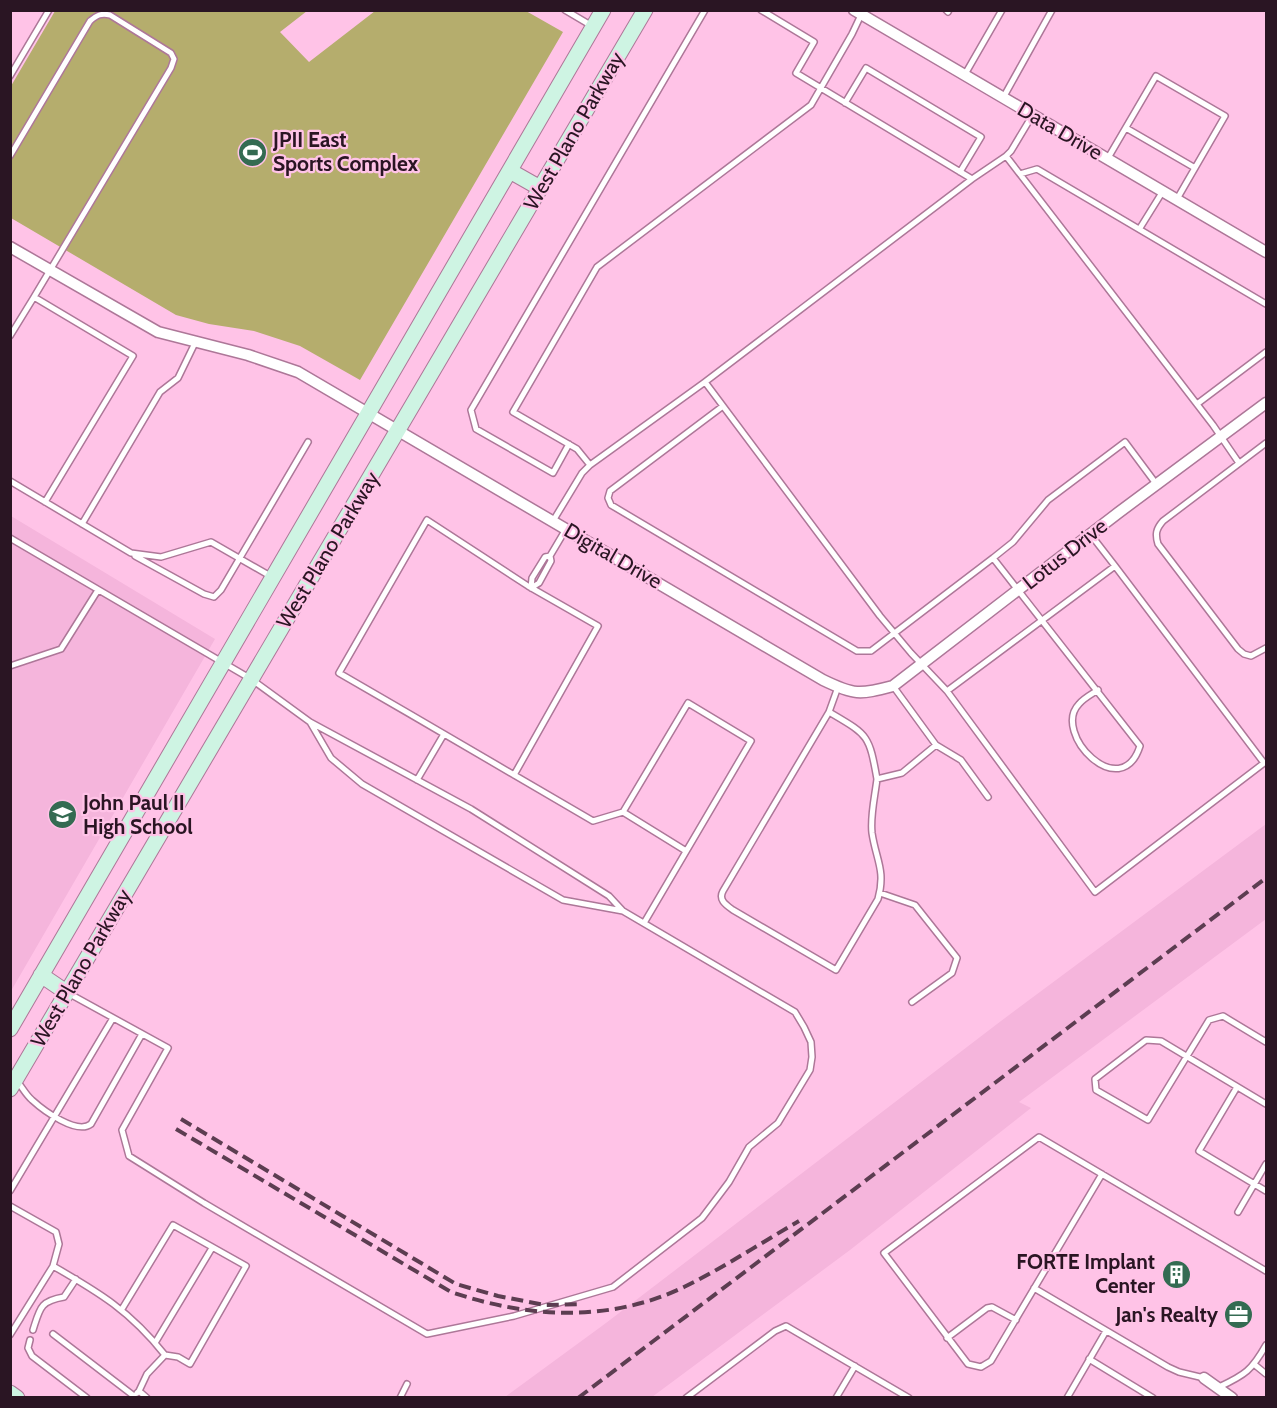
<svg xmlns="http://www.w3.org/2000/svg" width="1277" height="1408" font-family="Cabin,sans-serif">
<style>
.built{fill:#f5b5dc}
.green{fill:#b5ad6d}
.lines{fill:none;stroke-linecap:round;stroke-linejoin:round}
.service-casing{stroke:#ad7798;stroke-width:8}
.minor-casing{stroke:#ad7798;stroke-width:13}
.secondary-casing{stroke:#ad7798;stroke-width:17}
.service{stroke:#fff;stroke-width:5}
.minor{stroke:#fff;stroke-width:10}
.secondary{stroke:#cef4e3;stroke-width:15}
.rail{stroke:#5c3d51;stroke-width:4;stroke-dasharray:12 6;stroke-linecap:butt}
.labels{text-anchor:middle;stroke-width:4.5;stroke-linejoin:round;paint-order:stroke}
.street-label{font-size:21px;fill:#2a1523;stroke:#ffc3e7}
.poi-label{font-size:21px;font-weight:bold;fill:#2a1523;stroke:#ffc3e7;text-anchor:start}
</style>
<rect width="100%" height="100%" fill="#ffc3e7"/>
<path class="built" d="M11,516L215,639L11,991Z
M1266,824V919L1019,1102L1031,1108L850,1250L652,1397H505L606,1323L1001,1021Z"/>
<path class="green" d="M55,11H307L280,32L309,62L375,11H526L563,32L360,380L300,346L254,331L209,324L176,315L11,218V86Z"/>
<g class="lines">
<defs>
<path id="service" d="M565,10L592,26
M761,10L814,42L796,73L972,179
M946,10L948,12L949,10
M10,76L49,10
M964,76L1002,10
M1003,98L1052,10
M845,103L866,68L981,137L960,172
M1126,128L1195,168
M10,156L90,21C97,15 101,13 110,15L171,53L174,59L171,68L34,297
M1006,156L1213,425L1239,463
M1108,158L1156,76L1225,116L1177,199
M1020,174L1037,169L1266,304
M1140,228L1163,191
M10,336L34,297L133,356L45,502
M705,382L972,179L1006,156L1011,151L1032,116
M1197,404L1266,352
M723,406L610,491L608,498L611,505L857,651H871L993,558L1013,542L1048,500L1125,442L1157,485
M1266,443L1163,521C1156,529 1155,534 1158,544L1238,649L1244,654L1251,656L1266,648
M569,444L553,473L476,429L471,410L705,10
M590,465L577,449L513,412L597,267L811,105L852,34L861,15
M10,481L131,553L161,557L211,542L272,577
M553,521L582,473L590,465L705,382L880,616L911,653L947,691
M82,524L160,392L178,378L195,343
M1091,535L1115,566L1264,763L1095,892L947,691L1115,566
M10,538L251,679L310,722L331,758L362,784L563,900L623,911L795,1012L804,1027L811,1042L812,1057L810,1070L778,1123L749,1147L729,1182L702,1218L613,1287L514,1316L427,1334L204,1203L129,1156L122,1130L168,1048L68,993
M135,556L204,594L214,597L221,590L308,442
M550,556L551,561L539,583L531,588L532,578L545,557Z
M550,556L566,529
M993,558L1140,746C1121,805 1051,733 1079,704C1084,698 1092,694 1098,690
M10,666L61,649L98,590
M893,686L936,745L961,760L988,797
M838,687L829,712C868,735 869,734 877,779L902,773L936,745
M829,712L723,891C718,900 726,905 733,910L836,970L878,899C886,870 876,860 872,833C870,816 875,796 877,779
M310,722L471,809L609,896L622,910
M514,775L598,626L528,586L427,520L339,673C424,722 509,772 593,821L623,812
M417,780L444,734
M880,893L915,905L957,958L952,973L912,1002
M644,923L751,741L688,703L623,812L686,851
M1266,1042L1223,1016L1209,1020L1148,1120L1096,1090L1095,1079L1146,1040L1161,1041L1266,1104
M17,1081C22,1087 26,1095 32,1100C44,1111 77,1135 91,1124L142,1034
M1237,1087L1199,1151L1266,1191
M1102,1174L991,1361L981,1367L968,1364L884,1253L1039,1137L1266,1271
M10,1191L113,1018
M10,1206L56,1232L59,1244L53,1266
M1238,1212L1266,1164
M1034,1288L1168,1367L1179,1372L1204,1378
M122,1309L173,1225L246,1266L190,1364L178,1357L165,1355
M33,1330C40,1308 40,1301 64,1297L76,1279
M53,1334L134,1396
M10,1335L53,1266C100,1293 130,1311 165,1355L147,1374L139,1391
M947,1338L987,1308L992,1307L1016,1320
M30,1340L28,1348L32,1356L87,1398
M155,1343L212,1248
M1089,1359L1153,1398
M1255,1365L1266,1374
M1219,1387C1245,1375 1252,1370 1266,1345
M137,1393L139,1391L147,1398
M400,1398L407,1384
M686,1398L775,1331L786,1326L909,1398
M836,1398L855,1366
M1067,1398L1106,1331"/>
<path id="minor" d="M854,10L1266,252
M10,247L158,332L248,355L298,372L823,680C854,695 859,695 893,686L1118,513L1266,403
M1204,1378L1232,1398"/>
<path id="secondary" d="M510,171L540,188
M41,975L66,992
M10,1029L603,10
M10,1089L645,10
M10,1393L17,1398"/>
</defs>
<use href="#service" class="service-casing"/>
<use href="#minor" class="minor-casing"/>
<use href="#secondary" class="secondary-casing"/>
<use href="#service" class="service"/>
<use href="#minor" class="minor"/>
<use href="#secondary" class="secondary"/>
<path class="rail" d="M181,1119L456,1284L498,1296L545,1305L582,1304
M176,1129L451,1292C528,1318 609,1323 684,1287C723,1268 761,1243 799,1221
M578,1398L1266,878"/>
</g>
<defs>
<symbol id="stadium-disc" viewBox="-11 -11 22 22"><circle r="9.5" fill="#346b52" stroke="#ffc3e7"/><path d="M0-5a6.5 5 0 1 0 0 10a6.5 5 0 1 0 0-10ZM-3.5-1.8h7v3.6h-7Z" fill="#fff"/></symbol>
<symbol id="school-disc" viewBox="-11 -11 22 22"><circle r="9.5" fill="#346b52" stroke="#ffc3e7"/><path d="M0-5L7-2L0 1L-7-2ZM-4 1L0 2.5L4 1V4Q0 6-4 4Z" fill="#fff"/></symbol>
<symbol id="building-disc" viewBox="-11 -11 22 22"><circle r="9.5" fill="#346b52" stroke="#ffc3e7"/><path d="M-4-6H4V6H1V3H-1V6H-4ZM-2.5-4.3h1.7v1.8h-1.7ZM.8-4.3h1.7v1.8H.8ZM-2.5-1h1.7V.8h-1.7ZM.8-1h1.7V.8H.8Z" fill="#fff"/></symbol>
<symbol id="office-disc" viewBox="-11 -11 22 22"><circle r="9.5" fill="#346b52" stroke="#ffc3e7"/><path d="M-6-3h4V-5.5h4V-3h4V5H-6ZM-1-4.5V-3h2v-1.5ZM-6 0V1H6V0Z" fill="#fff"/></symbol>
</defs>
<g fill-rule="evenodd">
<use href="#stadium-disc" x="236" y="136" width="33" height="33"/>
<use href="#school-disc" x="46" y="798" width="33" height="33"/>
<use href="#building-disc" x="1160" y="1258" width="33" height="33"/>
<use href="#office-disc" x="1222" y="1298" width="33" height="33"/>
</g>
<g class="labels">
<g class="street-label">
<text transform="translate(574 131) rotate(-60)" y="7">West Plano Parkway</text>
<text transform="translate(1060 131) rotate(30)" y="7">Data Drive</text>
<text transform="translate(328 550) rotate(-59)" y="7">West Plano Parkway</text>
<text transform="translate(1065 554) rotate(-38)" y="7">Lotus Drive</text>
<text transform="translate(613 556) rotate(30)" y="7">Digital Drive</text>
<text transform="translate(81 968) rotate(-60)" y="7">West Plano Parkway</text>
</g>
<g class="poi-label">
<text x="273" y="147">JPII East<tspan x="273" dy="24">Sports Complex</tspan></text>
<text x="83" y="810">John Paul II<tspan x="83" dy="24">High School</tspan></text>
<text x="1155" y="1269" text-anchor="end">FORTE Implant<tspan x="1155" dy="24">Center</tspan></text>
<text x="1218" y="1322" text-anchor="end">Jan's Realty</text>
</g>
</g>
<rect width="1277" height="1408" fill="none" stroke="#2a1523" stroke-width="24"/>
</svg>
